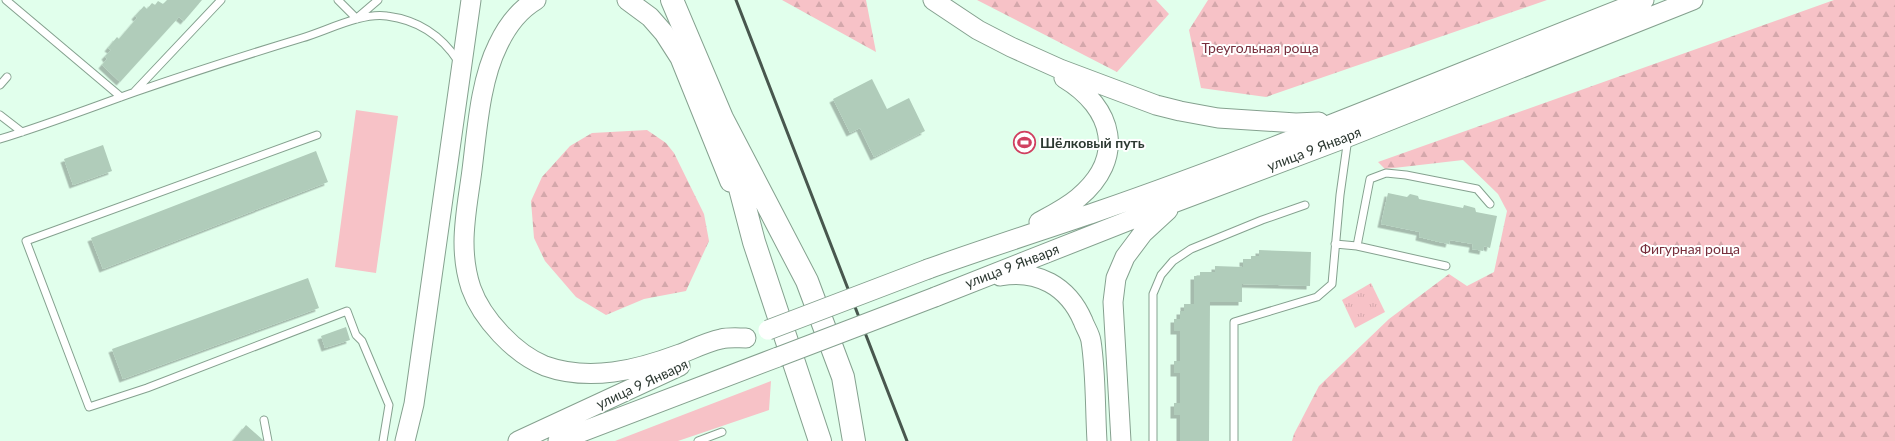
<svg xmlns="http://www.w3.org/2000/svg" width="1895" height="441" font-family="Lato,sans-serif">
<style>
.grass{fill:#f7c2c7}
.forest{fill:url(#forest-firs)}
.park{fill:url(#park-tufts)}
.building{fill:#b0ccba;filter:url(#shadow)}
.lines{fill:none;stroke-linecap:round;stroke-linejoin:round}
.service-casing{stroke:#85a18f;stroke-width:9}
.secondary-casing{stroke:#85a18f;stroke-width:21}
.trunk-casing{stroke:#85a18f;stroke-width:24}
.service{stroke:#fff;stroke-width:7}
.secondary{stroke:#fff;stroke-width:19}
.trunk{stroke:#fff;stroke-width:22}
.rail{stroke:#48574e;stroke-width:3}
.secondary-bridge-casing{stroke:#85a18f;stroke-width:21;stroke-linecap:butt}
.secondary-bridge{stroke:#fff;stroke-width:19}
.labels{text-anchor:middle;stroke-width:4;stroke-linejoin:round;paint-order:stroke}
.park-label{font-size:14px;fill:#772e3c;stroke:#fff}
.poi-label{font-size:14px;font-weight:bold;fill:#2c3831;stroke:#fff;text-anchor:start}
.street-label{font-size:14px;fill:#2c3831;stroke:#fff}
</style>
<defs>
<pattern id="forest-firs" width="22" height="20" patternUnits="userSpaceOnUse"><rect width="22" height="20" fill="#f7c2c7"/><path d="M5 1l3.5 6h-7zM16 11l3.5 6h-7z" fill="#d4a7ab"/></pattern>
<pattern id="park-tufts" width="24" height="20" patternUnits="userSpaceOnUse"><rect width="24" height="20" fill="#f7c2c7"/><path d="M3 7l-1-3M5 7V3M7 7l1-3M15 17l-1-3M17 17v-4M19 17l1-3" fill="none" stroke="#d4a7ab"/></pattern>
<filter id="shadow"><feDropShadow dx="-3.5" dy="3.5" stdDeviation="0" flood-color="#0004"/></filter>
</defs>
<rect width="100%" height="100%" fill="#e1ffec"/>
<path class="grass" d="M356,110L398,116L376,273L335,267Z
M771,381L769,410L678,441H615Z"/>
<path class="forest" d="M782,0H866L876,52Z
M977,0H1156L1169,14L1117,72Z
M1208,0H1547L1266,97L1201,88L1189,30Z
M1834,0H1895V441H1292L1294,434L1319,386L1389,319L1449,274L1467,286L1494,272L1507,211L1498,194L1463,160L1385,169L1378,162Z
M647,130L666,143L674,153L704,214L709,241L686,291L644,299L606,315L576,297L545,261L534,238L531,201L542,177L570,146L592,133Z"/>
<path class="park" d="M1371,283L1385,312L1355,328L1342,300Z"/>
<path class="building" d="M167,0H202L184,21L179,17L120,82L102,65L107,59L105,56L111,50L108,48L117,37L119,39L137,18L135,16L144,6L147,9L152,3L155,5L158,1L163,4Z
M872,79L887,109L909,98L925,131L874,157L860,128L850,133L833,99Z
M103,145L112,171L73,185L64,159Z
M316,151L328,182L103,269L91,238Z
M1388,193L1407,197L1410,194L1418,196L1419,199L1463,208L1464,205L1475,208L1476,212L1497,216L1490,248L1484,246L1483,251L1472,249L1473,244L1461,242L1450,240L1449,244L1439,242L1419,237L1420,232L1381,224Z
M1259,250L1311,252L1310,286L1242,284V302H1210L1209,441H1180V415H1174V403H1180V373H1174V361H1180V331H1174V319H1180V311H1184V304H1194V276H1200V272H1215V266L1243,267V259H1251V256H1259Z
M308,278L319,308L123,379L112,349Z
M346,327L350,340L325,348L321,336Z
M246,425L263,440V441H233Z"/>
<g class="lines">
<defs>
<path id="service" d="M6,0L121,97
M338,0L357,19
M357,18L378,0
M0,85L7,77
M135,91L221,0
M0,115L22,132
M317,135L26,241L89,407L147,388L347,311L356,335L362,341L389,405L383,441
M0,139C46,125 90,108 135,92C190,73 246,55 302,38C326,31 362,12 387,16C418,20 441,35 458,61
M1335,244L1357,246L1446,266
M1357,246L1370,179L1386,173L1406,175L1477,189L1490,204
M264,420L268,441
M698,441L722,432
M1153,441V294L1161,275L1173,261L1191,249L1262,220L1305,205
M1234,441V322L1317,297L1332,284L1340,195L1348,138"/>
<path id="secondary" d="M536,0C519,10 506,28 498,45C480,81 477,131 472,170C469,194 464,218 464,242C464,258 466,273 471,288C482,319 515,354 545,366C590,382 637,370 680,354C693,349 707,342 721,339C729,337 738,338 746,338
M627,0L650,17L664,33L680,58L730,182
M933,0L978,30L1011,47L1060,69L1156,105L1180,111L1218,118L1296,123L1319,122
M1039,222C1052,215 1066,208 1078,198C1126,158 1114,108 1064,78
M928,269C984,249 1040,231 1096,212C1281,148 1462,71 1644,0
M1000,276C1037,269 1068,286 1083,321C1085,327 1090,334 1091,341C1096,373 1095,408 1097,441
M935,297L1176,202L1348,137L1693,0
M405,441L414,404L471,0
M518,441L680,366
M558,441L778,357
M1121,441L1113,302L1116,278L1125,257L1143,233L1168,210"/>
<path id="trunk" d="M672,0L722,118L807,281L843,377L854,441
M731,154L754,242L820,441"/>
</defs>
<use href="#service" class="service-casing"/>
<use href="#secondary" class="secondary-casing"/>
<use href="#trunk" class="trunk-casing"/>
<use href="#service" class="service"/>
<use href="#secondary" class="secondary"/>
<use href="#trunk" class="trunk"/>
<path class="rail" d="M736,0L907,441"/>
<defs>
<path id="secondary-bridge" d="M768,330L928,269
M778,357L935,297"/>
</defs>
<use href="#secondary-bridge" class="secondary-bridge-casing"/>
<use href="#secondary-bridge" class="secondary-bridge"/>
</g>
<defs>
<symbol id="stadium-ring" viewBox="-11 -11 22 22"><circle r="9.5" fill="#fff" stroke="#d04060" stroke-width="1.5"/><path d="M0-5a6.5 5 0 1 0 0 10a6.5 5 0 1 0 0-10ZM-3.5-1.8h7v3.6h-7Z" fill="#d04060"/></symbol>
</defs>
<g fill-rule="evenodd">
<use href="#stadium-ring" x="1012" y="130" width="25" height="25"/>
</g>
<g class="labels">
<g class="park-label">
<text x="1260" y="53">Треугольная роща</text>
<text x="1690" y="254">Фигурная роща</text>
</g>
<g class="poi-label">
<text x="1040" y="148">Шёлковый путь</text>
</g>
<g class="street-label">
<text transform="translate(1314 149) rotate(-21)" y="5">улица 9 Января</text>
<text transform="translate(1012 266) rotate(-21)" y="5">улица 9 Января</text>
<text transform="translate(642 384) rotate(-25)" y="5">улица 9 Января</text>
</g>
</g>
</svg>
